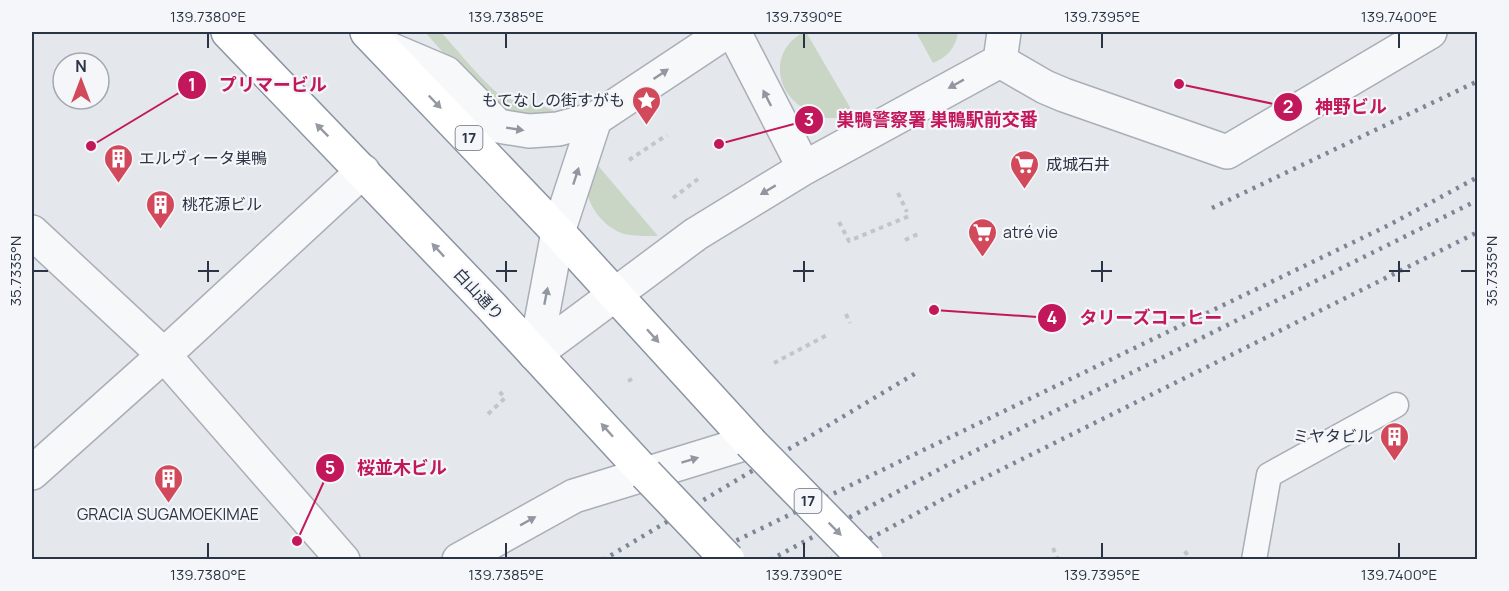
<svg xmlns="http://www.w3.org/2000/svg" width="1509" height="591" font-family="Manrope,'Noto Sans JP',sans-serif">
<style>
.green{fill:#c9d6c5}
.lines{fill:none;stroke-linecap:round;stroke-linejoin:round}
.lane-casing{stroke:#a9aeb7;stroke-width:27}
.street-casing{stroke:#a9aeb7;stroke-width:36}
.highway-casing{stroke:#8b94a3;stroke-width:36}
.path{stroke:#c2c5cb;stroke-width:4;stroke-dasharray:4.5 4.5;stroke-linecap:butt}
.lane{stroke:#f7f8fa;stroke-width:24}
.street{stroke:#f7f8fa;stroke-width:33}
.highway{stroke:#fff;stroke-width:33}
.rail{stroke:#7d8696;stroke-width:4.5;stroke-dasharray:3 6;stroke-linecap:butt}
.highway-bridge-casing{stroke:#8b94a3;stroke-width:36;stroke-linecap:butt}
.highway-bridge{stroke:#fff;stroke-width:33}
.oneway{fill:#9196a0}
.oneway2{fill:#959aa2}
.ticks{fill:none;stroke:#2b3445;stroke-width:2}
.labels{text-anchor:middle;stroke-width:4.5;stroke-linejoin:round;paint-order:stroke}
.shield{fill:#f4f6f9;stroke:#676e7b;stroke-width:1.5}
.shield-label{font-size:15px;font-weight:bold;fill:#2b3445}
.poi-label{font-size:16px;fill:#2b3445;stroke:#f4f6f9;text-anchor:start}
.street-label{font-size:16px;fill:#2b3445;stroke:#f4f6f9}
.leader{fill:none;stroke:#c2185b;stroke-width:2}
.callout-dot{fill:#c2185b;stroke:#f4f6f9;stroke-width:2}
.mark-label{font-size:18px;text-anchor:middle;font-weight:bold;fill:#fff}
.callout-label{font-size:18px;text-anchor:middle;font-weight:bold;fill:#c2185b;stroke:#f4f6f9;stroke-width:4.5;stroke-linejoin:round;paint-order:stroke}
.neatline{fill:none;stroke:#2b3445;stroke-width:2}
.ticks-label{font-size:15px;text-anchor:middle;fill:#2b3445}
</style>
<rect width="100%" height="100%" fill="#e4e7ec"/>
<path class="green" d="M425,32H441C453,45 491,92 504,97C520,105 539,102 554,111C509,125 490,105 462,74C450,60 437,46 425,32Z
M804,32H806L851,109L849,117C839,118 825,119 815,116C811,114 807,110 803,108C773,89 771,49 804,32Z
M916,32H958C956,47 948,57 933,63Z
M595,162L658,236C649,236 639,236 629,235C607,232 582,203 587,179C589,174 592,167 595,162Z"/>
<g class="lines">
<defs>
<path id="lane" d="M1254,560L1269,475L1396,405"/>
<path id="street" d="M734,32L804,168
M380,45L446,73L498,126L529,131L558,129L595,119L726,32
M1000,61L1045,87L1064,95L1227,152L1430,32
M32,232L164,355L343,560
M535,354L696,234L804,168L1000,61L1004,32
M535,354L558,232L595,119
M32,473L164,355L363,171
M459,560L574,496L750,442"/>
<path id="highway" d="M228,32L491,306L646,474
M367,32L558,232L750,442"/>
</defs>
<use href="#lane" class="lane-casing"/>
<use href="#street" class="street-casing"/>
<use href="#highway" class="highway-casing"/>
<path class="path" d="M629,160L667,135
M898,193L907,212
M673,198L698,179
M839,222L849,241L909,216
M905,240L918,234
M846,314L850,323
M774,363L829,334
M628,381L636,377
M488,414L505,398L498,390
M1053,548L1058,560
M1185,551L1190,560"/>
<use href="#lane" class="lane"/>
<use href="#street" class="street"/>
<use href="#highway" class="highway"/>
<path class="rail" d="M1212,208L1478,81
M603,560L916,373
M696,560L1389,225L1478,177
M770,560L953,462L1478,200
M830,560L960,490L1478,232"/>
<defs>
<path id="highway-bridge" d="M750,442L866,560
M646,474L728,560"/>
</defs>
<use href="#highway-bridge" class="highway-bridge-casing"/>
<use href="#highway-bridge" class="highway-bridge"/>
</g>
<defs><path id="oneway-solid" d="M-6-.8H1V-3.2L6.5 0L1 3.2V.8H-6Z" transform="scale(1.5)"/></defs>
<g class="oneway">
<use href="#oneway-solid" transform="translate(661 74) rotate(-34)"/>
<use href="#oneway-solid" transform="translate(956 84) rotate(151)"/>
<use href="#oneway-solid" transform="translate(767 98) rotate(-117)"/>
<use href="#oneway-solid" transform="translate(515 129) rotate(9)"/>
<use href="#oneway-solid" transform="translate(576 176) rotate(-72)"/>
<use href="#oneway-solid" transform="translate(768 190) rotate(149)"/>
<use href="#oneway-solid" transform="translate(546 296) rotate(-79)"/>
<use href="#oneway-solid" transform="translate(690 460) rotate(-17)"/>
<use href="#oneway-solid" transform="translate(528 521) rotate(-29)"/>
</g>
<g class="oneway2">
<use href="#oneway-solid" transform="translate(435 102) rotate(46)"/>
<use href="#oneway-solid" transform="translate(322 130) rotate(-135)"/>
<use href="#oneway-solid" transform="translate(438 250) rotate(-133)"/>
<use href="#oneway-solid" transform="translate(653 336) rotate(48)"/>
<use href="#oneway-solid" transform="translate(607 430) rotate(-132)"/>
<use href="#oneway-solid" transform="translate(835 529) rotate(45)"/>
</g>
<path class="ticks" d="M208,33V48M506,33V48M804,33V48M1102,33V48M1399,33V48M208,261V282M506,261V282M804,261V282M1102,261V282M1399,261V282M33,271H48M198,271H219M496,271H517M793,271H814M1091,271H1112M1389,271H1410M1461,271H1476M208,543V558M506,543V558M804,543V558M1102,543V558M1399,543V558"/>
<defs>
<symbol id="sight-pin" viewBox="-11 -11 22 30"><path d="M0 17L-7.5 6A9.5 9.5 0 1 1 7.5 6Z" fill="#d1495b" stroke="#f4f6f9"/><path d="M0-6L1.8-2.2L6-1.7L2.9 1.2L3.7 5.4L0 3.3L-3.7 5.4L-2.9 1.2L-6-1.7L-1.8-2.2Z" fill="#fff"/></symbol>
<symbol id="building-pin" viewBox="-11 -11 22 30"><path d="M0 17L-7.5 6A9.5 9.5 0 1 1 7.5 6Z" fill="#d1495b" stroke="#f4f6f9"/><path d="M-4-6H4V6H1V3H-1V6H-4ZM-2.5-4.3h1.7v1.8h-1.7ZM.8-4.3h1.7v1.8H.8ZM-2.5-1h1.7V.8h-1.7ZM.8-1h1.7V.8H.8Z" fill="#fff"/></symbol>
<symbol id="supermarket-pin" viewBox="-11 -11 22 30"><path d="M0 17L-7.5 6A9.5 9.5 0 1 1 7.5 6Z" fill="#d1495b" stroke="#f4f6f9"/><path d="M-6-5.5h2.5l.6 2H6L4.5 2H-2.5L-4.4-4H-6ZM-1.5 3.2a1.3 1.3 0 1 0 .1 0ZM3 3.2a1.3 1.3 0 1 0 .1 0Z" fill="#fff"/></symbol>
</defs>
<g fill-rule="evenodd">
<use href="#sight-pin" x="630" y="84" width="33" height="45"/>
<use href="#building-pin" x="102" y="142" width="33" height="45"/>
<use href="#supermarket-pin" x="1008" y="148" width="33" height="45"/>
<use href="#building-pin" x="144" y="188" width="33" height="45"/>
<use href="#supermarket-pin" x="966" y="216" width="33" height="45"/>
<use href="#building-pin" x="1378" y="420" width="33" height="45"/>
<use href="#building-pin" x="152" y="462" width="33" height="45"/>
</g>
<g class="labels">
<g class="shield">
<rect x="455.5" y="126" width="27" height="24" rx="4.5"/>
<rect x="794.5" y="489" width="27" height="24" rx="4.5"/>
</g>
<g class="shield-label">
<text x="469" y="143">17</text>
<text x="808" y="506">17</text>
</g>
<g class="poi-label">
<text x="625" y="106" text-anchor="end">もてなしの街すがも</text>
<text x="139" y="164">エルヴィータ巣鴨</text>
<text x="1046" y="170">成城石井</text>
<text x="182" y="210">桃花源ビル</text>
<text x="1003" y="238">atré vie</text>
<text x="1373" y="442" text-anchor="end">ミヤタビル</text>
<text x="168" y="520" text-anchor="middle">GRACIA SUGAMOEKIMAE</text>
</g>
<g class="street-label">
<text transform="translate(479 294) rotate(47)" y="6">白山通り</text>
</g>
</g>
<path class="leader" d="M91 146L192 85M1179 84L1288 107M719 144L809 120M934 310L1052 318M297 541L330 468"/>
<g class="callout-dot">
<circle cx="91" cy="146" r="6"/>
<circle cx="1179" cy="84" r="6"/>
<circle cx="719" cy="144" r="6"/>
<circle cx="934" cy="310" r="6"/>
<circle cx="297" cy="541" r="6"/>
<circle cx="192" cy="85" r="15"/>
<circle cx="1288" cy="107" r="15"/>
<circle cx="809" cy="120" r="15"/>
<circle cx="1052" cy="318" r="15"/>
<circle cx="330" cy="468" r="15"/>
</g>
<g class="mark-label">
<text x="192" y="91">1</text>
<text x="1288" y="113">2</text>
<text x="809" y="126">3</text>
<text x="1052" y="324">4</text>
<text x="330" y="474">5</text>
</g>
<g class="callout-label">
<text x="273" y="91">プリマービル</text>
<text x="1351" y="113">神野ビル</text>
<text x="937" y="126">巣鴨警察署 巣鴨駅前交番</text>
<text x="1151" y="324">タリーズコーヒー</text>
<text x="402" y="474">桜並木ビル</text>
</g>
<rect width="1509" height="591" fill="none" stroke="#f4f6f9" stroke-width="66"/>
<g transform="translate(81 81)"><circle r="28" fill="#f4f6f9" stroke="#a4a8b1" stroke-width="1.5"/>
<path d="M0-4.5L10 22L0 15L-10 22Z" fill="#d1495b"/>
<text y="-9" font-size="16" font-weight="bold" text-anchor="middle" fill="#2b3445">N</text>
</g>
<rect x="33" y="33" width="1443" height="525" class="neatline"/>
<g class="ticks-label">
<text x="208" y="22">139.7380°E</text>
<text x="506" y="22">139.7385°E</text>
<text x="804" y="22">139.7390°E</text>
<text x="1102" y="22">139.7395°E</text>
<text x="1399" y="22">139.7400°E</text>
<text transform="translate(16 271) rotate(-90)" y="5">35.7335°N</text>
<text transform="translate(1492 271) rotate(-90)" y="5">35.7335°N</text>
<text x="208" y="580">139.7380°E</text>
<text x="506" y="580">139.7385°E</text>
<text x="804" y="580">139.7390°E</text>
<text x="1102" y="580">139.7395°E</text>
<text x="1399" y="580">139.7400°E</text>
</g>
</svg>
